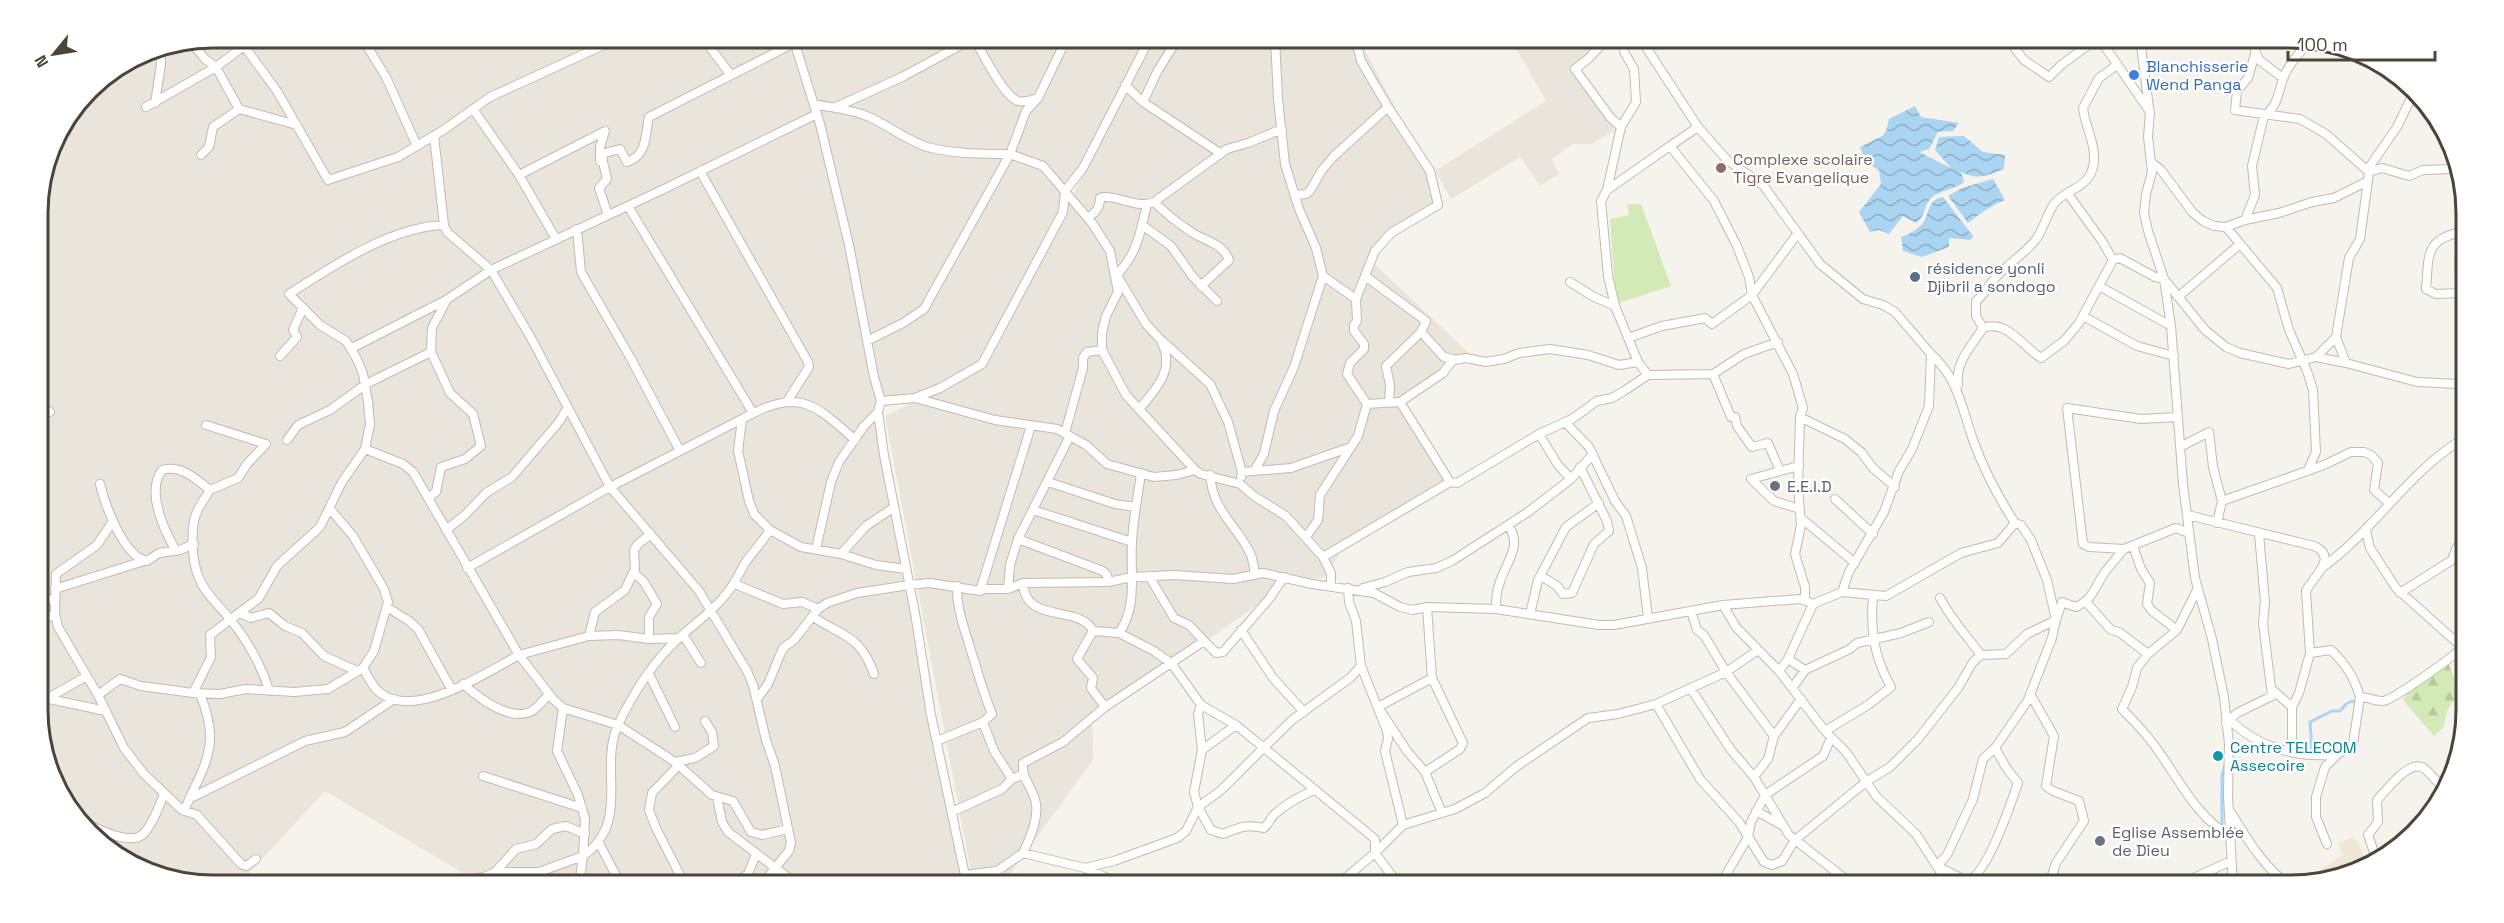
<svg xmlns="http://www.w3.org/2000/svg" width="2504" height="923" font-family="'Space Grotesk',sans-serif">
<style>
.residential{fill:#eae5da}
.education{fill:#efe8d6}
.forest{fill:url(#forest-firs)}
.park{fill:#d2eab5}
.water{fill:url(#water-waves)}
.lines{fill:none;stroke-linecap:round;stroke-linejoin:round}
.stream{stroke:#a9d4f2;stroke-width:3}
.minor-casing{stroke:#c2bbae;stroke-width:10}
.minor{stroke:#fff;stroke-width:8}
.shop-dot{fill:#3f7fe0;stroke:#fff;stroke-width:2}
.education-dot{fill:#8d6e63;stroke:#fff;stroke-width:2}
.service-dot{fill:#5c6f8a;stroke:#fff;stroke-width:2}
.worship-dot{fill:#6b7280;stroke:#fff;stroke-width:2}
.culture-dot{fill:#0f9aa8;stroke:#fff;stroke-width:2}
.labels{text-anchor:middle;stroke-width:4.5;stroke-linejoin:round;paint-order:stroke}
.shop-label{font-size:16px;fill:#366cbe;stroke:#fff;text-anchor:start}
.education-label{font-size:16px;fill:#785e54;stroke:#fff;text-anchor:start}
.service-label{font-size:16px;fill:#4e5e75;stroke:#fff;text-anchor:start}
.worship-label{font-size:16px;fill:#5b616d;stroke:#fff;text-anchor:start}
.culture-label{font-size:16px;fill:#0d838f;stroke:#fff;text-anchor:start}
.rim{fill:none;stroke:#4b4439;stroke-width:3}
</style>
<defs>
<pattern id="forest-firs" width="22" height="20" patternUnits="userSpaceOnUse" patternTransform="scale(1.5)"><rect width="22" height="20" fill="#d2eab5"/><path d="M5 1l3.5 6h-7zM16 11l3.5 6h-7z" fill="#b6ca9c"/></pattern>
<pattern id="water-waves" width="16" height="10" patternUnits="userSpaceOnUse" patternTransform="scale(1.5)"><rect width="16" height="10" fill="#a9d4f2"/><path d="M0 5q4-4 8 0t8 0" fill="none" stroke="#8caec5"/></pattern>
</defs>
<rect width="100%" height="100%" fill="#f6f3ec"/>
<path class="residential" d="M213,38H1149L1068,197L1019,302L1124,94L1155,38H1380L1363,47L1430,172L1440,207L1377,248L1371,261L1469,353L1402,401L1452,487L1340,553L1325,577L1286,585L1160,673L1092,711L1093,760L1002,885L973,883L885,416L985,366L989,358L930,390L873,409L970,885H483L325,791L238,885H213L157,876L81,826L41,744L38,202L55,136L97,81L146,51Z
M1510,38H1607L1574,69L1617,129L1592,144H1573L1552,159L1559,174L1540,186L1520,157L1451,199L1435,171L1546,101Z"/>
<path class="education" d="M2354,836L2369,864L2347,876L2302,885H2276L2285,880L2308,878L2343,855L2338,844Z"/>
<path class="forest" d="M2447,660L2455,680H2466V691C2452,698 2445,711 2444,727L2434,736L2403,700L2410,689Z"/>
<path class="park" d="M1627,204H1641L1671,286L1616,304L1610,219L1629,215Z"/>
<path class="water" d="M1915,106L1921,117L1959,123L1953,131L1938,132L1929,149L1919,152L1951,168L1935,150L1939,137L1964,136L1983,152L2005,155L2004,169C1987,176 1978,180 1961,172L1964,182C1954,190 1939,190 1930,199C1923,208 1927,214 1916,223L1903,216L1889,234L1879,230L1870,232L1859,212L1881,184L1879,170L1866,163L1860,147L1882,136L1886,131L1889,119Z
M1993,179L2005,200C1991,206 1979,214 1968,223L1948,196L1962,188Z
M1943,197L1973,236L1971,240L1949,238V247L1922,257L1903,251L1901,237C1910,234 1923,227 1926,217C1930,207 1931,199 1943,197Z"/>
<g class="lines">
<path class="stream" d="M2312,752L2310,722L2332,711H2340L2346,704L2352,701L2356,703
M2222,829V776L2225,765"/>
<defs>
<path id="minor" d="M362,38L386,77L417,146
M703,38L730,74
M793,38L820,124L849,245L874,377L881,401L878,412L884,455L915,613L931,715L967,885
M974,38C982,52 1003,96 1018,101C1025,103 1031,100 1037,98
M1067,38L1038,98L1026,111L1010,154L1043,166L1092,223L1110,251L1118,292L1106,316L1102,333V350L1126,395L1195,470L1201,474L1240,484L1254,496L1286,516L1323,557L1331,573V587
M1178,38L1157,72L1143,102L1220,153
M1349,38L1356,41L1361,61L1388,107L1430,171L1438,205L1391,233L1375,251L1365,276L1426,321L1421,332L1444,357L1457,360
M1608,38L1588,59L1575,69L1610,117L1621,127
M1640,38L1698,127L1670,146L1714,201L1737,246L1749,277L1752,295L1793,374L1803,408L1800,417L1798,486L1801,525L1795,554L1805,587V601
M2007,38L2024,60L2049,77L2061,65L2098,38
M2099,38L2150,112L2148,137L2152,172L2146,194L2144,213L2148,231L2164,279L2171,326L2183,484L2195,578L2212,639L2224,697L2229,744L2228,796L2233,885
M2140,38L2149,108
M2241,38L2251,40L2252,38
M2251,40L2259,60L2283,78
M191,42L205,59L216,67L239,109
M244,46L277,91L328,180L398,157L442,131L490,97L619,38
M1624,52L1634,69L1636,102L1621,127L1607,190L1601,201L1608,276L1615,306L1638,362L1648,375
M2255,54L2248,78L2237,91L2235,110L2300,119L2326,134L2369,172L2382,168L2409,176L2423,170L2455,169
M1125,85L1143,102
M155,103L161,64L160,48
M814,104C832,108 852,109 869,117C890,126 908,142 931,148C957,154 983,154 1010,154
M146,107L216,67L244,46L266,38
M836,107L902,77L974,38
M473,109L519,175L605,131L600,147V161
M434,136L444,225L447,232L491,270L530,336L610,487L699,591L747,671L753,685L766,740L775,766L791,843L789,851L770,874L767,885
M201,155L209,147L213,127L239,109L297,125
M2151,162L2161,170L2193,213L2203,221L2214,226L2226,227L2245,220L2279,213L2312,202L2334,198L2366,182
M700,171L808,362L809,367L788,400
M519,175L556,239
M1607,190L1670,146
M1295,195L1306,194L1310,191L1322,170L1334,156L1388,107
M1154,202C1166,214 1178,223 1191,232C1205,241 1223,243 1229,260L1201,286
M628,206L753,413
M608,215L599,188L607,179L602,158L605,153L620,149L627,162C648,155 645,134 649,117L804,38
M1088,217C1096,213 1100,208 1100,198L1103,197C1121,196 1137,209 1154,202L1227,149L1248,143L1282,129
M2245,220L2255,195L2252,166L2264,116C2277,107 2278,94 2283,79C2288,65 2300,52 2310,41
M2465,222C2454,254 2463,311 2465,346
M1142,225L1171,246L1193,277L1217,301
M2226,227L2277,288L2289,330L2307,371L2313,390L2316,452L2308,470
M577,229L581,272L630,357L679,449
M2113,260L2120,258L2155,277L2164,279L2205,330L2226,347L2240,353L2289,364L2316,357L2346,363
M1117,275C1139,250 1139,235 1147,205
M1323,276L1356,299
M1365,276L1356,299L1357,321L1354,325V331L1364,344V349L1350,363L1347,374L1367,404
M1118,277L1146,324L1160,339L1210,384L1228,422L1242,472L1241,477
M1570,282L1594,297L1615,306
M2099,286L2171,326
M2461,293L2436,294L2426,289C2429,257 2424,239 2462,232
M2178,297L2240,244
M2083,316L2137,346L2174,356
M1983,328C2007,319 2023,347 2041,358L2064,341L2079,323L2113,260L2102,241L2068,194
M2336,337L2346,363L2417,382L2458,384L2466,386
M1628,338L1662,326L1705,318L1712,324L1752,295L1798,233
M867,341L903,323L924,309L1010,154
M352,348L446,300L491,270L664,189L817,114
M1931,354C1958,378 1962,408 1973,440C1984,470 1998,497 2015,523L2021,525L2031,540L2047,580L2056,620L2052,638L2028,700L1995,748L1983,759L1973,799L1947,855L1937,866L1967,881C1987,876 2011,803 2018,783L2007,769L1995,748
M280,356L297,337L293,330L303,308
M2316,357L2336,337L2349,258L2360,239L2370,166L2397,127L2414,92
M1713,374L1731,417H1735L1737,426L1752,447L1768,443L1780,471
M2458,384L2465,367
M1958,385C1955,362 1971,347 1983,328L1976,316V301C1986,294 1988,284 1997,276C2010,262 2026,253 2037,238C2044,227 2047,214 2054,204C2065,189 2088,189 2093,167C2098,147 2085,128 2083,108L2099,78L2117,65
M915,398L940,388L982,364L1063,212L1065,191L1083,168L1150,38
M881,401L915,398L995,420L1057,429L1086,445L1107,464L1154,477L1176,475L1195,470
M1389,402L1390,385L1386,366L1421,332
M1400,402L1450,482
M39,408L50,412
M1140,408C1156,389 1175,370 1162,343
M1800,417L1845,439L1861,452L1873,468L1895,487
M2178,417L2141,419L2067,408L2083,544L2089,547L2124,549L2176,528L2189,533
M1565,422L1589,447L1615,501L1626,516L1642,568L1648,618
M1065,433L1083,368V358L1087,352L1102,350
M1539,434L1558,465L1571,479
M287,440L298,425L330,410L366,384L431,352
M2180,447L2209,432L2213,467L2222,501L2217,523
M365,449L403,464L413,472L519,655L589,636L618,635L649,639L678,638
M1799,466L1751,479L1774,501L1800,509
M1254,471L1291,468L1348,448
M1242,472L1254,471L1264,454L1274,411L1294,367L1323,276L1316,248L1299,209L1285,164L1278,99L1275,38
M1210,475C1213,512 1237,525 1251,555C1253,561 1254,568 1255,574
M1048,482L1115,504L1136,507
M100,484C105,505 124,557 147,561L159,553L180,550L194,544
M210,490C205,498 199,506 196,514C190,531 192,562 199,578C205,594 219,605 229,618C246,638 262,666 269,691
M429,497L436,492L441,467L465,459L481,446L473,414L450,393L431,352L432,328L446,301
M1835,499L1873,534
M2222,501L2324,465L2351,452H2364L2371,455L2378,463L2374,490L2389,503
M330,509L353,536L384,589L388,602L374,651L363,668
M1033,510L1132,542
M2188,515L2314,546C2340,557 2311,579 2306,591L2310,653L2299,693L2292,707L2275,692L2272,696
M1801,518L1855,563
M113,521L97,545L56,574L55,614L58,627L98,695L124,748L144,774L182,810L197,815L241,864L246,866L256,859
M446,530L465,515L486,493L512,477L559,422L568,407
M770,530L754,514L749,501L738,451L742,419C797,389 811,400 855,440
M2366,530L2370,548L2396,588L2462,647L2466,632
M1306,537L1318,520L1320,495L1358,436L1367,404L1400,402L1443,373L1453,360L1466,358L1486,362L1504,359L1519,353L1550,349L1588,355L1619,365L1638,362
M1018,539L1103,571L1107,575L1108,582
M2133,546L2141,569L2150,583L2147,604L2152,611L2177,630
M816,549L831,482L839,462L864,426L878,412
M176,551C164,530 146,492 162,470C181,464 197,480 210,490L238,478L247,464L266,444L206,425
M841,554L876,565L906,569
M1323,557L1450,482L1457,483L1539,434L1572,419L1597,401L1612,398L1624,391L1648,375L1713,374L1744,354L1778,342
M2323,567C2376,529 2409,470 2466,437
M467,568L610,487L742,419
M634,573L644,582L657,604L649,617V639
M1149,576L1174,618L1189,625L1204,641
M1541,576L1557,586L1563,594L1572,593L1594,544L1609,531L1607,521L1580,467
M1023,583C1025,625 1081,604 1093,631L1119,633L1154,651L1172,664L1201,705L1198,714L1202,750L1194,792L1198,807L1211,830L1223,834C1240,827 1246,824 1264,828C1270,823 1270,817 1276,813C1287,803 1301,796 1314,790
M735,584L783,604L802,602L818,609
M1348,588L1349,602L1356,621L1361,666L1387,731L1388,739L1385,751L1403,825
M1363,588L1385,582L1408,572L1436,568L1452,561L1528,512L1571,479L1593,454
M2198,588L2177,630L2148,654L2137,668L2132,687L2122,709C2135,722 2149,737 2159,752C2181,783 2197,817 2231,837
M55,589L144,561
M1008,589L1010,565L1018,539L1070,436
M980,591L1031,426
M1842,592L1886,596L1961,553L1998,543L2015,523
M2400,593L2452,560L2456,549L2466,534
M40,596L54,601
M1940,598C1951,619 1967,636 1981,655
M2086,602L2111,630L2119,632L2148,654
M1723,605L1800,599L1809,602
M387,607L409,621L418,629L452,690
M1427,607L1432,678L1378,707L1407,751L1425,772L1442,813
M1496,609C1496,601 1496,592 1499,585C1504,565 1524,545 1508,526
M240,613L251,618L269,613L285,626L302,633L324,656L357,671
M1530,614L1538,580L1566,527L1599,503
M813,617C844,637 860,635 874,674
M40,621L55,614
M1241,630L1273,678L1304,712
M1093,631L1077,659L1093,678L1091,688L1105,707
M1119,633C1138,606 1130,573 1132,542C1133,519 1138,496 1141,473
M683,635L701,663
M589,636L595,612L625,590L635,569L634,550L638,544L651,534
M1758,650L1726,672L1774,736
M2310,653L2331,650C2345,663 2355,679 2360,697C2368,697 2377,702 2384,701C2395,698 2454,657 2462,647
M1788,659L1805,670
M1779,671L1825,731L1846,752L1876,796L1916,834L1949,885
M649,674L675,727
M463,684C478,697 505,719 527,713C536,711 543,700 549,694
M1793,687L1805,670L1850,649L1857,643L1901,633L1929,622
M1691,689L1731,750L1754,777L1789,835L1853,885
M193,693L211,657L210,635L259,598L277,566L320,527L342,482L365,449L370,424L368,402L363,374L357,359L346,341L320,325L289,294C333,266 390,227 444,225
M2030,694L2054,736L2046,786L2053,791L2079,801L2084,821L2056,863L2049,885
M98,695L120,679L141,686L193,693L220,694L246,689L294,692L328,689L363,668C368,676 373,689 382,694C418,719 487,672 519,655L553,699L563,708L618,725L675,762L712,795L733,801L751,832L762,835L788,829
M49,699L106,711
M757,699L768,684L783,648L794,640L818,609L827,603L857,593L909,585L930,583L980,591L984,589H1008L1023,583L1108,582L1132,577L1175,575L1233,579L1263,573L1312,584L1374,593L1400,607L1413,610L1427,607L1496,609L1599,625H1614L1723,605L1736,627L1779,671L1788,659L1813,604L1842,592L1849,572L1884,512L1899,471L1912,449L1929,406L1931,354L1895,312L1883,305L1863,299L1820,264L1763,185L1727,160L1698,127
M41,702L87,676
M1656,704L1700,779L1739,822L1764,862L1772,865L1782,861L1795,840L1867,781L1890,767L1918,739L1958,688L1973,662L1981,655L2006,654L2027,634L2056,620L2062,602L2076,607C2094,598 2093,590 2103,575C2109,566 2117,558 2124,549
M1201,705L1236,725L1375,839V853L1399,885
M2231,721C2259,748 2299,759 2338,754
M983,722L994,751L1012,779
M2226,723L2237,713L2272,696L2263,623L2265,602L2259,534
M1825,731L1868,705L1891,687C1874,657 1870,630 1873,596
M937,741L983,722L992,714C983,693 978,672 971,651C965,629 956,609 957,586
M1202,750L1236,725
M2285,750L2292,747V707
M675,762L695,758L714,746L712,732L705,721
M679,765L652,793L649,810L656,828L685,885
M1425,772L1460,749L1463,743L1432,678
M483,776L582,808
M1754,777L1768,759L1774,736L1801,699
M717,797L722,822L728,832L798,885
M189,799L305,741L345,732L394,699
M184,811C204,764 222,747 200,694
M1756,811L1782,825
M2230,811C2246,837 2264,868 2289,885
M952,812L1002,789L1012,779L1022,775
M79,821C93,826 128,846 142,835C152,827 159,806 164,794
M599,843L621,885
M2327,844L2316,817V797L2325,767L2338,754L2353,744L2360,697
M1023,853C1031,836 1042,812 1033,794C1028,782 1022,777 1023,763L1063,742L1105,707L1204,641L1216,653L1223,652L1269,599L1284,577
M2382,857L2374,852L2368,835L2378,822L2377,800C2387,790 2410,757 2425,769C2432,775 2437,783 2446,789
M1085,868L1123,885
M495,872H539L583,856L585,819L578,795L557,751L563,708
M965,875L997,871L1023,853L1085,868L1114,861L1177,838L1186,831L1198,807L1220,791L1292,720L1350,678L1361,666
M465,881L484,877L495,872L516,849L536,844L552,829L566,826L585,834
M579,885L583,856C632,821 598,770 618,725C632,695 654,660 679,638C693,625 710,613 723,598C733,587 738,576 745,563C753,552 762,542 770,530L801,547L841,554L866,526L893,508
M731,885L748,874L756,854
M1337,885L1375,853L1403,825L1455,809L1485,793L1517,766L1588,718L1618,714L1656,704L1726,672L1704,635L1697,630L1691,611
M1720,885L1748,837L1751,822L1765,795L1823,756L1831,738
M2178,885L2231,861"/>
</defs>
<use href="#minor" class="minor-casing"/>
<use href="#minor" class="minor"/>
</g>
<circle class="shop-dot" cx="2134" cy="75" r="6"/>
<circle class="education-dot" cx="1721" cy="168" r="6"/>
<circle class="service-dot" cx="1915" cy="277" r="6"/>
<g class="worship-dot">
<circle cx="1775" cy="486" r="6"/>
<circle cx="2100" cy="841" r="6"/>
</g>
<circle class="culture-dot" cx="2218" cy="756" r="6"/>
<g class="labels">
<g class="shop-label">
<text x="2146" y="72">Blanchisserie<tspan x="2146" dy="18">Wend Panga</tspan></text>
</g>
<g class="education-label">
<text x="1733" y="165">Complexe scolaire<tspan x="1733" dy="18">Tigre Evangelique</tspan></text>
</g>
<g class="service-label">
<text x="1927" y="274">résidence yonli<tspan x="1927" dy="18">Djibril a sondogo</tspan></text>
</g>
<g class="worship-label">
<text x="1787" y="492">E.E.I.D</text>
<text x="2112" y="838">Eglise Assemblée<tspan x="2112" dy="18">de Dieu</tspan></text>
</g>
<g class="culture-label">
<text x="2230" y="753">Centre TELECOM<tspan x="2230" dy="18">Assecoire</tspan></text>
</g>
</g>
<path d="M0 0H2504V923H0ZM213 48H2291A165 165 0 0 1 2456 213V710A165 165 0 0 1 2291 875H213A165 165 0 0 1 48 710V213A165 165 0 0 1 213 48Z" fill="#fff" fill-rule="evenodd"/>
<path class="rim" d="M213 48H2291A165 165 0 0 1 2456 213V710A165 165 0 0 1 2291 875H213A165 165 0 0 1 48 710V213A165 165 0 0 1 213 48Z"/>
<g transform="translate(54 54) rotate(240)" stroke="#ffffff" stroke-width="4.5" paint-order="stroke">
<path d="M0-4.5L10 22L0 15L-10 22Z" fill="#4b4439"/>
<text y="-9" font-size="16" font-weight="bold" text-anchor="middle" fill="#4b4439">N</text>
</g>
<path d="M2288 51v9h147v-9" fill="none" stroke="#4b4439" stroke-width="3"/>
<text x="2297" y="51" font-size="18" fill="#4b4439" stroke="#ffffff" stroke-width="4.5" paint-order="stroke">100 m</text>
</svg>
